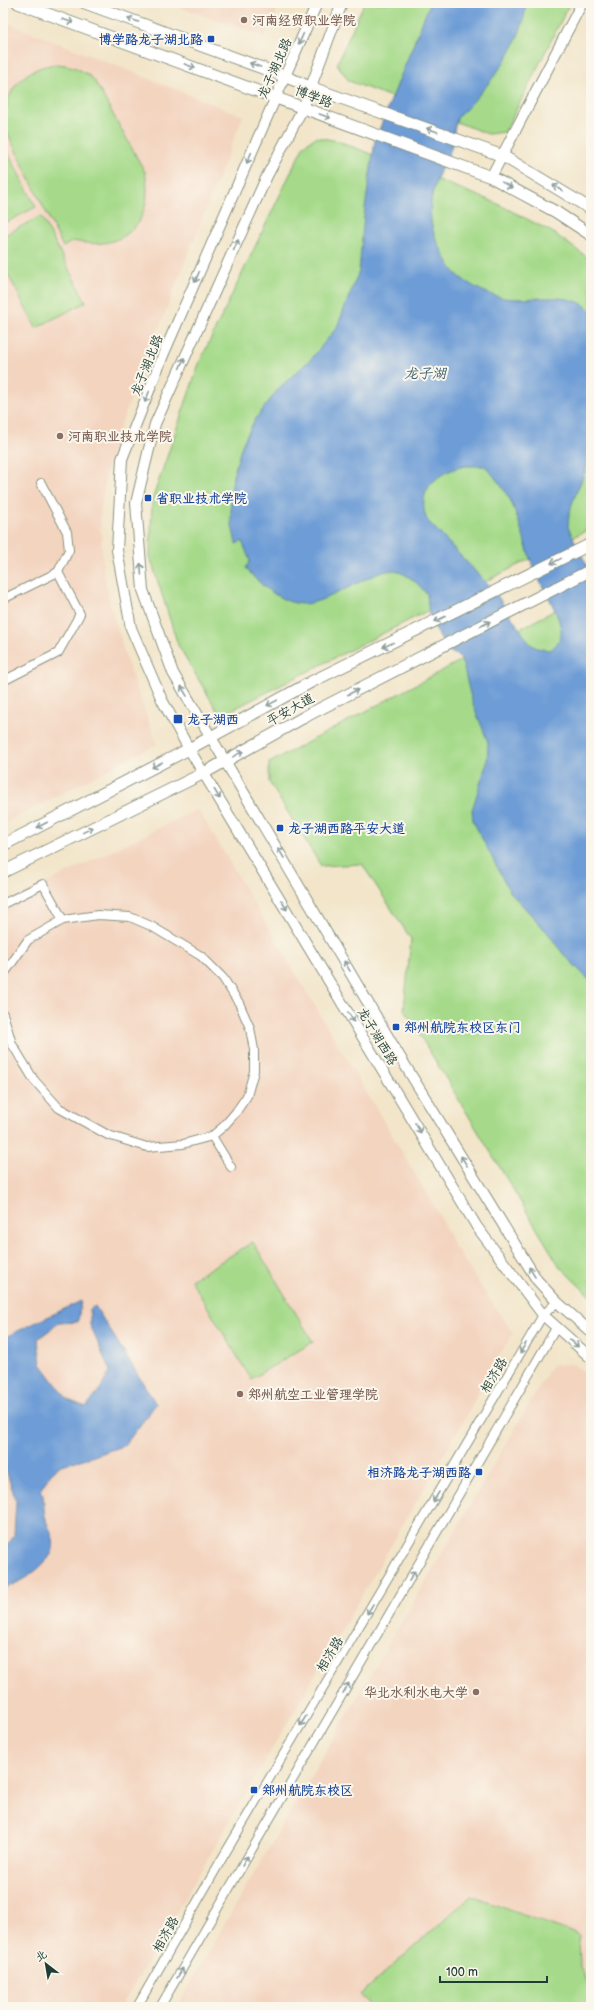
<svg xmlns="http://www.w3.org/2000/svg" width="594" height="2010" font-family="'Balsamiq Sans','LXGW WenKai TC',sans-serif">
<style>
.built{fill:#f3d4bf}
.green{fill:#a6da8a;stroke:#628c5f}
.water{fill:#6d9cd6;stroke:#466c85;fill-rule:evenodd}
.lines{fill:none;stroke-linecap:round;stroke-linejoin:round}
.minor-casing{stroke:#88917e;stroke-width:10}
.tertiary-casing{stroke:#88917e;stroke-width:12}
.secondary-casing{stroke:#88917e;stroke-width:13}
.minor{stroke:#fff;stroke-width:8}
.tertiary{stroke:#fff;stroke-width:10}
.secondary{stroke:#fff;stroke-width:11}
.oneway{stroke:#8f9e9a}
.education-dot{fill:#8d6e63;stroke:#fbf7ec;stroke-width:1.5}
.transit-dot{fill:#1a4fb4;stroke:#fbf7ec;stroke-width:1.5}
.labels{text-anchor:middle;stroke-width:4;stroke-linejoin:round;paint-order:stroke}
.education-label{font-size:13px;font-weight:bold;fill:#785e54;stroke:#fbf7ec;text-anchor:start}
.transit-label{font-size:13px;font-weight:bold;fill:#164399;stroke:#fbf7ec;text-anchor:start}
.street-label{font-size:13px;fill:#1f3d34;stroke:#fbf7ec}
.water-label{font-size:14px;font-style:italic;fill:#3a5e6d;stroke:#fbf7ec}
</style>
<rect width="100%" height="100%" fill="#fbf7ec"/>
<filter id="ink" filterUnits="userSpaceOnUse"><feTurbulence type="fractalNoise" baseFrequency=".025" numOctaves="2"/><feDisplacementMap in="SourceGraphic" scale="8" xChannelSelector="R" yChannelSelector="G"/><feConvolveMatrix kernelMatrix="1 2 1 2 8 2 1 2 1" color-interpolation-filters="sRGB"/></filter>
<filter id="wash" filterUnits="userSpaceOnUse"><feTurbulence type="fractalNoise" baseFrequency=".012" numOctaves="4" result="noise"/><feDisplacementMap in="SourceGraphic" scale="16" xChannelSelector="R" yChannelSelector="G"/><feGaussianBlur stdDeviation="0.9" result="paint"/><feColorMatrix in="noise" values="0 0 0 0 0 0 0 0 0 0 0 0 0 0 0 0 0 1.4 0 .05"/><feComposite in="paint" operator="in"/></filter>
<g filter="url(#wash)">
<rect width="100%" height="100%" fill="#f2e5c9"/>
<path class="built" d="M166,3H281L265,36Z
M3,21L243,116L122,421L106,472L100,518L103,568L110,604L128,665L157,744L3,824Z
M198,809L440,1216L454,1246L513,1333L489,1372L466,1417L121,2007H3V904Z
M572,1364L591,1376V2007H176L552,1365Z"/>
<path class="green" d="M364,3H570L505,132L488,134L349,81L337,64Z
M56,64C72,65 82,69 94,80L145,172C155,222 124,253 73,241L63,247L3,124V110L7,107C7,92 23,74 37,69C43,66 50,65 56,64Z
M316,137L338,141L494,202L552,232L591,260V528L228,712H218L178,645L150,557L152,500L200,361L304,145Z
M3,143L36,207L3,224Z
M41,216L86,302L36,328L3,265V236Z
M591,591V1297L560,1267L404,1009L411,939L362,864L321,866L269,782V763Z
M253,1242L313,1342L251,1379L191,1280Z
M471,1896L579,1935L580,1967L591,1991V2007H371L360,1995Z"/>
<path class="water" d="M430,3H526C524,42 495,77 470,105C467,109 462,112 459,116C454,122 454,137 452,145C450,153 445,160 442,167C430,193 425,218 439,245C444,256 451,270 461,278C473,287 489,295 504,298C528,302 576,289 591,312V406L589,462L573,501L569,515L568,527L591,574V982L564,955L547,932L510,892L473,821L472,810L487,762L488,742L472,702L463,665L459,656L448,651L429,617L427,594C418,584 409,574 395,571C386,569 375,575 366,579C350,586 322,603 304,604C281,604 259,584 246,568L250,561L242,541L236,544L231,521V494L233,476L242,445L254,421L279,388L312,358L337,327L359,271L364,215L375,140ZM465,466H485C494,476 502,486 509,498C521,521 525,549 536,573C544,591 558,610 561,630C562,637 557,646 550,650L537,648L530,644L494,591L427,520C415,490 437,472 465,466Z
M81,1301L78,1322L59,1323L38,1339L41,1364L68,1400L86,1407L98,1393L110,1371L90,1325V1309L95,1306L156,1404L125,1445L91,1457L61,1465L51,1473L41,1489C45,1498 43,1506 45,1516C47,1527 56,1537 53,1549C50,1564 17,1586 3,1588V1554L14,1535L16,1501L3,1461V1338Z"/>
</g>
<g filter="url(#ink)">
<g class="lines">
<defs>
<path id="minor" d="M3,599L58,572L69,550L67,532L41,483
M3,681L58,653L80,614L58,572
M3,904L43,884L63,920
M3,984L4,974L28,940L63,920L98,915L130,917L151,926L201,956L223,978L239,1003L250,1028L254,1050V1071L247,1096L236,1112L224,1126L212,1136L183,1144L147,1147L108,1135L59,1108L34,1080L12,1044L3,1014
M212,1136L231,1167
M137,2007L220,1862L543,1315L557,1302
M160,2007L556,1328"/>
<path id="tertiary" d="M317,3L164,353L122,459L117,550L131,628L162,700L189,749L477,1227L543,1315L591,1358
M342,3L303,108L267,176L155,424L136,503L143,590L173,673L400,1057L537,1280L557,1302L591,1332
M491,177L582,3"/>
<path id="secondary" d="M18,3L491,177L556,212L591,235
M85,3L284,76L310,87L503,156L591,209
M3,845L189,749L311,682L591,544
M3,872L204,773L308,715L591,570"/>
</defs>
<use href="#minor" class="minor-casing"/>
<use href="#tertiary" class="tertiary-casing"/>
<use href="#secondary" class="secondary-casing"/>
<use href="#minor" class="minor"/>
<use href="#tertiary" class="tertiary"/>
<use href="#secondary" class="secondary"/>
</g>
<defs><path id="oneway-shaft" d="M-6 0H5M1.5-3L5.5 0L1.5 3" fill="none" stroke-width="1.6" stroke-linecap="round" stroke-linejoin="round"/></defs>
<g class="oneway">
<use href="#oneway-shaft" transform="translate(133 20) rotate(-160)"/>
<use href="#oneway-shaft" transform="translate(68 21) rotate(20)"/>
<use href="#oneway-shaft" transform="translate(301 39) rotate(114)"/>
<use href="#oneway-shaft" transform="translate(255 65) rotate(-160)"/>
<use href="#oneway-shaft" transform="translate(190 66) rotate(20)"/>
<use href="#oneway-shaft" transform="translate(325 116) rotate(20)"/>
<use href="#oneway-shaft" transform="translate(432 130) rotate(-161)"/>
<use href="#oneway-shaft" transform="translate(249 158) rotate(113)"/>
<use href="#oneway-shaft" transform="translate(507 185) rotate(29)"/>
<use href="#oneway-shaft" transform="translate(558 188) rotate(-149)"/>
<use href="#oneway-shaft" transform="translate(236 245) rotate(-66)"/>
<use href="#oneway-shaft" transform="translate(197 277) rotate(113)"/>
<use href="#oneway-shaft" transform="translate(182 363) rotate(-66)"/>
<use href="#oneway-shaft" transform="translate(147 397) rotate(112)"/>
<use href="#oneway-shaft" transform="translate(556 561) rotate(154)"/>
<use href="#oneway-shaft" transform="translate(141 569) rotate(-94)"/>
<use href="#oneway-shaft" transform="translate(440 619) rotate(154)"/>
<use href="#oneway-shaft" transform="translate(485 624) rotate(-27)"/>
<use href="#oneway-shaft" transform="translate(388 645) rotate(154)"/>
<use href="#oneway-shaft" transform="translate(184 691) rotate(-121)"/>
<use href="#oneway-shaft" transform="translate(353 692) rotate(-27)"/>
<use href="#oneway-shaft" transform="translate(272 703) rotate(152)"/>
<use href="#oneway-shaft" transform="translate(238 754) rotate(-29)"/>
<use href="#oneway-shaft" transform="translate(157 765) rotate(153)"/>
<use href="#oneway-shaft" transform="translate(217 794) rotate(59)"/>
<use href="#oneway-shaft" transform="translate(42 825) rotate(153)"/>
<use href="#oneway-shaft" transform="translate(88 830) rotate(-26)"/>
<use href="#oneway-shaft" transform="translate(281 853) rotate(-120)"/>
<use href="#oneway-shaft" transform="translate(284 905) rotate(59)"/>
<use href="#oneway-shaft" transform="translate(347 966) rotate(-120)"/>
<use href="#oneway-shaft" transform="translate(351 1017) rotate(59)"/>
<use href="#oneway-shaft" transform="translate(418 1128) rotate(59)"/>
<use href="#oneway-shaft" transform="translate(464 1161) rotate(-122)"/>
<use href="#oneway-shaft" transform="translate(532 1272) rotate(-121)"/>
<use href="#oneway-shaft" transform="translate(574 1343) rotate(41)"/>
<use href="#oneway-shaft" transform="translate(523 1348) rotate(121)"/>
<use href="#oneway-shaft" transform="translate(436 1497) rotate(121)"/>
<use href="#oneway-shaft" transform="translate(412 1576) rotate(-60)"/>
<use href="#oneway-shaft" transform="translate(370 1609) rotate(121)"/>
<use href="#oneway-shaft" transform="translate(346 1688) rotate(-60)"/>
<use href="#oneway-shaft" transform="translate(303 1721) rotate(121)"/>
<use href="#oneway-shaft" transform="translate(245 1861) rotate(-60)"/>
<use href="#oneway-shaft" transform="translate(180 1973) rotate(-60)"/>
</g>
</g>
<g class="education-dot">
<circle cx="244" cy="20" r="4"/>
<circle cx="60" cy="436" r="4"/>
<circle cx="240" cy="1394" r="4"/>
<circle cx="476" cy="1692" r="4"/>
</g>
<g class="transit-dot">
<rect x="207" y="35" width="8" height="8" rx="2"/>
<rect x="144" y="494" width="8" height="8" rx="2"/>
<rect x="173" y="714" width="10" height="10" rx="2"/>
<rect x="276" y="824" width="8" height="8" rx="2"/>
<rect x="392" y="1023" width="8" height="8" rx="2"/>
<rect x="475" y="1468" width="8" height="8" rx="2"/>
<rect x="250" y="1786" width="8" height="8" rx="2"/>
</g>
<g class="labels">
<g class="education-label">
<text x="252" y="25">河南经贸职业学院</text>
<text x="68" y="441">河南职业技术学院</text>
<text x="248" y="1399">郑州航空工业管理学院</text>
<text x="468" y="1697" text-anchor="end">华北水利水电大学</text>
</g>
<g class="transit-label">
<text x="203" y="44" text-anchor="end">博学路龙子湖北路</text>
<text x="156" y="503">省职业技术学院</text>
<text x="187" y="724">龙子湖西</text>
<text x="288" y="833">龙子湖西路平安大道</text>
<text x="404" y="1032">郑州航院东校区东门</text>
<text x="471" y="1477" text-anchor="end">相济路龙子湖西路</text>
<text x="262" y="1795">郑州航院东校区</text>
</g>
<g class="street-label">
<text transform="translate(274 68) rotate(-66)" y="5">龙子湖北路</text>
<text transform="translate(314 96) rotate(21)" y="5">博学路</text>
<text transform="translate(146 365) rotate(-68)" y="5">龙子湖北路</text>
<text transform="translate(290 709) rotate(-29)" y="5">平安大道</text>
<text transform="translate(378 1036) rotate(59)" y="5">龙子湖西路</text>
<text transform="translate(493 1375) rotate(-59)" y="5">相济路</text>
<text transform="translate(329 1654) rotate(-59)" y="5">相济路</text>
<text transform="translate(165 1934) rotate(-60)" y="5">相济路</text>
</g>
<g class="water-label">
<text x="425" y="378">龙子湖</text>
</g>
</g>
<rect width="594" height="2010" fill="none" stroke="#fbf7ec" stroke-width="16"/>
<g transform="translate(46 1964) rotate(329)" stroke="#fbf7ec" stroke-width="3" paint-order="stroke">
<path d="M0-3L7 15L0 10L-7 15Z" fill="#1f3d34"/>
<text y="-6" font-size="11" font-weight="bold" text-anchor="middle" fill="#1f3d34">北</text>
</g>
<path d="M440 1976v6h107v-6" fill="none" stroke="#1f3d34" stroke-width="2"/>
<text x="446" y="1976" font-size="12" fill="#1f3d34" stroke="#fbf7ec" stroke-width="3" paint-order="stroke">100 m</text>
</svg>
